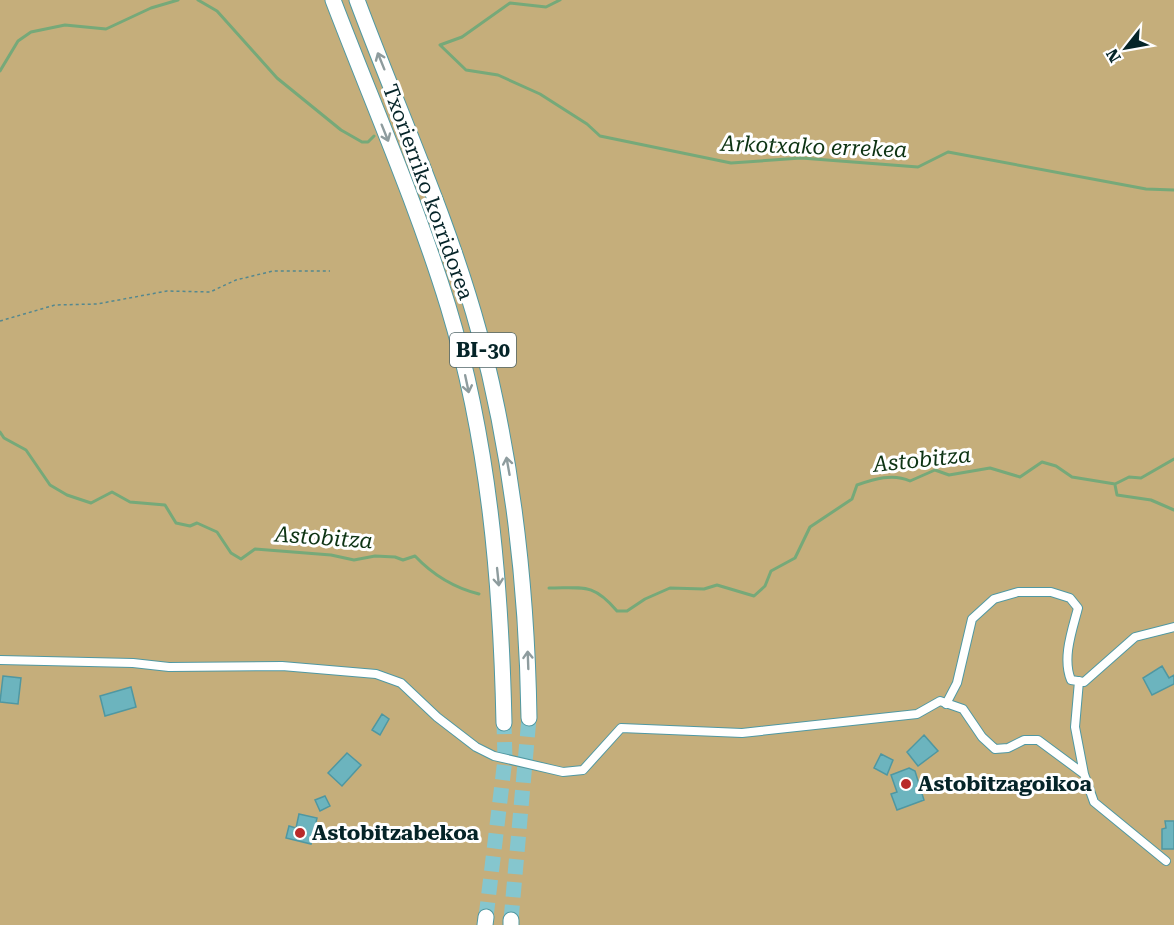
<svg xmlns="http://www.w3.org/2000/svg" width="1174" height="925" font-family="'Roboto Serif',serif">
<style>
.green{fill:#c5ae7b}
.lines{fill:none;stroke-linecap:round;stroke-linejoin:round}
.stream{stroke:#76a979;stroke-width:3}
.building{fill:#6cb4be;stroke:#4f97a1;stroke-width:1.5}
.motorway-tunnel{stroke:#85c6ce;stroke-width:15;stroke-dasharray:15 8;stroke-linecap:butt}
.minor-casing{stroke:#5098a2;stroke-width:10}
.motorway-casing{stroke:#5098a2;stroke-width:17}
.path{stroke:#54888f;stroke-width:1.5;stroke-dasharray:3 3;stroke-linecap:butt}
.minor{stroke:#fff;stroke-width:8}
.motorway{stroke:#fff;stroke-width:15}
.oneway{stroke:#8e9c9e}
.poi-dot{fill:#b92a2a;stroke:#fff;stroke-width:2}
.labels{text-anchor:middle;stroke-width:6;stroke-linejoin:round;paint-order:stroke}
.shield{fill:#fff;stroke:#506668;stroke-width:1.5}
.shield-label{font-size:20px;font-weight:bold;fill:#052428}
.street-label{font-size:21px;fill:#052428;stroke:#fff}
.poi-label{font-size:21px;font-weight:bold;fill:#052428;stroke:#fff;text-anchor:start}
.water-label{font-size:22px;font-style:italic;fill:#0d3313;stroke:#fff}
</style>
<rect width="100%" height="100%" fill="#a5eff8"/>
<path class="green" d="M0,0H1174V925H0Z"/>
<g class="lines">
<path class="stream" d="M198,0L217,11L277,78L341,130L362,142H368L374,136
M560,0L546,7L510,3L462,37L440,45L466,70L498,75L540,94L587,124L600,136L731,163L801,158L918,167L948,152L1146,189L1174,190
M0,71L18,41L31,32L65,25L106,29L151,8L178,0
M0,432L4,438L26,450L50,485L67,495L91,503L112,492L130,502L165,505L176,523L190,526L197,523L217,532L231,553L241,559L255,549L331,555L354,560L375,556L395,557L403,560L415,556C432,574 455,588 479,594
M1115,485L1117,495L1151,500L1174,510
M549,588C584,588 593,583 617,611H627L645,599L670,588L704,589L717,585L754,596L765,586L771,571L795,558L810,527L852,499L857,485C874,479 893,473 910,481L935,470L949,475L990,468L1020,477L1042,462L1056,466L1072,477L1115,484L1129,477L1141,478L1174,459"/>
</g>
<path class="building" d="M1162,666L1169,678L1174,675V684L1152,695L1143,678Z
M3,676L21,678L18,704L0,702Z
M131,687L136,707L105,716L100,696Z
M382,714L389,719L380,735L372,730Z
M924,735L938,751L918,766L907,752Z
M347,753L361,765L342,786L328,773Z
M881,754L893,760L887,775L874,768Z
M909,768L915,771L924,800L897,810L891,794L897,792L891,775Z
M325,796L330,806L320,811L315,800Z
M299,814L317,818L311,844L286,838L289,826L296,828Z
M1165,821H1174V849H1162V829L1166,828Z"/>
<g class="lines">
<path class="motorway-tunnel" d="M486,917L505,759L504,723
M511,920L529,718"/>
<defs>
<path id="minor" d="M0,660L133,663L169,667L282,666L376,674L401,683L437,717L476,747L494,756L563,772L583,770L621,728L742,733L917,714L940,701L963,709L982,737L995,749L1008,748L1024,740H1038L1084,774L1094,802L1166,861
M1079,681L1075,727L1084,774
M946,704L957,683L972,619L994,599L1018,592H1051L1070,598L1078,608C1072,631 1062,658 1071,680L1084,682L1135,637L1174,627"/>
<path id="motorway" d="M333,0C372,102 416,202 448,306C489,441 501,583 504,723
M357,0C398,110 448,218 479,332C513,459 527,587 529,718
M485,925L486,917
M511,925V920"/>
</defs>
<use href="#minor" class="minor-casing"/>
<use href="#motorway" class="motorway-casing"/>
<path class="path" d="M0,321L55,305L97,304L167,291L210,292L236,280L273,271H330"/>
<use href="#minor" class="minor"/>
<use href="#motorway" class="motorway"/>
</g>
<defs><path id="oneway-shaft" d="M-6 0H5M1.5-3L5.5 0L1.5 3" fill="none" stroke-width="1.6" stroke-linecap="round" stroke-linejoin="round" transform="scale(1.5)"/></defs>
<g class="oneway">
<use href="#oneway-shaft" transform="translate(381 61) rotate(-112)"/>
<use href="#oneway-shaft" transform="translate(385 133) rotate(68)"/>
<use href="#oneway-shaft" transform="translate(467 384) rotate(78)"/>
<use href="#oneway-shaft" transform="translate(508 466) rotate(-100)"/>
<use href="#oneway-shaft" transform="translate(498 577) rotate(84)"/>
<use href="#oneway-shaft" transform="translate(528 660) rotate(-92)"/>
</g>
<g class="poi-dot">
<circle cx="906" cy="784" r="6"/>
<circle cx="300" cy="833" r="6"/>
</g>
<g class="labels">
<rect class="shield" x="450" y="333" width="66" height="34" rx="4.5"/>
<g class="shield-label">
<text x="483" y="357">BI-30</text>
</g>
<g class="street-label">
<text transform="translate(428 192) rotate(70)" y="7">Txorierriko korridorea</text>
</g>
<g class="poi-label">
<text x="918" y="791">Astobitzagoikoa</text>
<text x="312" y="840">Astobitzabekoa</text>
</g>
<g class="water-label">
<text transform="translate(814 146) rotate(2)" y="8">Arkotxako errekea</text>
<text transform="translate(922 459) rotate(-6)" y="8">Astobitza</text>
<text transform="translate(324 537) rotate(4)" y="8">Astobitza</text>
</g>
</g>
<g transform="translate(1126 48) rotate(239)" stroke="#ffffff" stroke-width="4.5" paint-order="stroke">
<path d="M0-4.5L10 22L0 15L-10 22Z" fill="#052428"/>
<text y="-9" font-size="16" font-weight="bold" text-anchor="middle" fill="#052428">N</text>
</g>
</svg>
